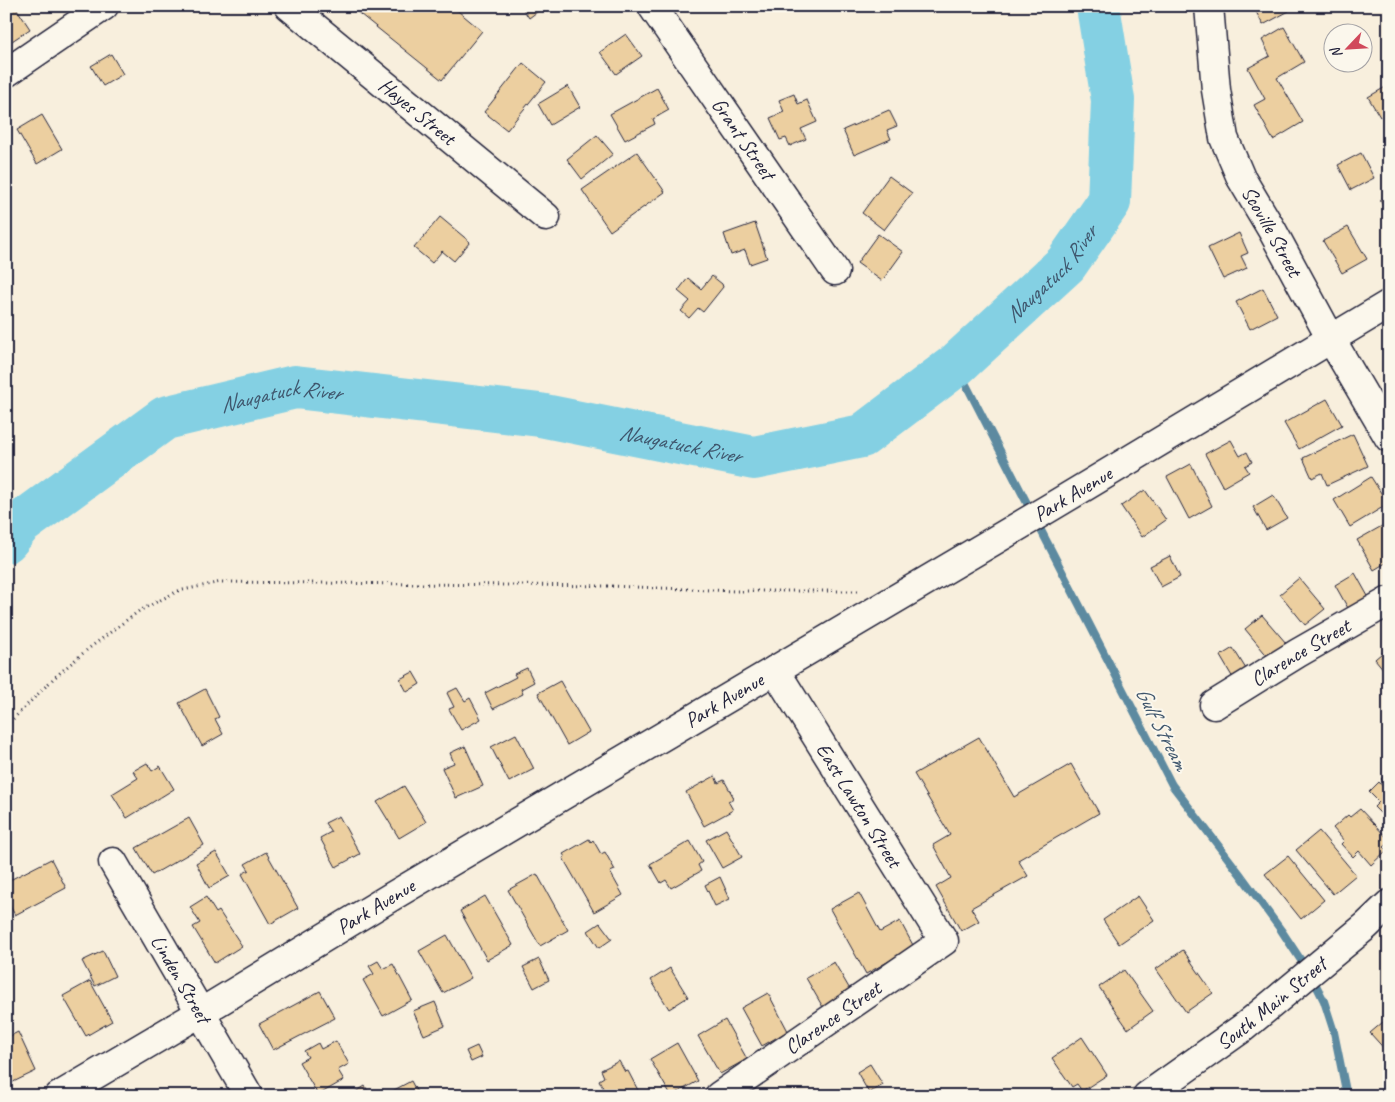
<svg xmlns="http://www.w3.org/2000/svg" width="1395" height="1102" font-family="Caveat,sans-serif">
<style>
.lines{fill:none;stroke-linecap:round;stroke-linejoin:round}
.stream{stroke:#5d8aa0;stroke-width:8}
.river{stroke:#84d0e3;stroke-width:44}
.building{fill:#eccfa0;stroke:#22223b}
.minor-casing{stroke:#22223b;stroke-width:31}
.major-casing{stroke:#22223b;stroke-width:31}
.path{stroke:#22223b;stroke-width:3;stroke-dasharray:1 4;stroke-linecap:butt}
.minor{stroke:#fbf7ec;stroke-width:28}
.major{stroke:#fbf7ec;stroke-width:28}
.labels{text-anchor:middle;stroke-width:4;stroke-linejoin:round;paint-order:stroke}
.street-label{font-size:21px;fill:#22223b;stroke:#fbf7ec}
.water-label{font-size:22px;font-style:italic;fill:#3f566d;stroke:#fbf7ec}
</style>
<rect width="100%" height="100%" fill="#f8efdd"/>
<filter id="ink" filterUnits="userSpaceOnUse"><feTurbulence type="fractalNoise" baseFrequency=".02" numOctaves="2"/><feDisplacementMap in="SourceGraphic" scale="10" xChannelSelector="R" yChannelSelector="G"/><feConvolveMatrix kernelMatrix="1 2 1 2 8 2 1 2 1" color-interpolation-filters="sRGB"/></filter>
<g filter="url(#ink)">
<g class="lines">
<path class="stream" d="M956,365L1172,785L1240,874L1281,930L1312,977L1324,1001L1334,1032L1347,1096"/>
<path class="river" id="s1" d="M6,541L20,524L165,418L295,387L540,415L754,458L862,436L956,365L1066,264L1109,202L1113,100L1098,6"/>
</g>
<path class="building" d="M6,6H15L30,29L6,45Z
M350,6H452L482,31L442,80Z
M521,6H545L529,18Z
M1253,6H1287L1289,11L1263,25Z
M1284,27L1304,62L1277,78L1303,122L1273,140L1254,105L1265,99L1248,68L1270,56L1262,40Z
M626,34L642,56L616,74L600,52Z
M111,54L123,74L103,86L91,66Z
M523,63L546,82L507,130L484,112Z
M1389,85V112L1380,117L1368,97Z
M568,86L580,107L550,125L538,104Z
M657,88L669,110L653,119L655,124L625,140L610,114Z
M794,94L798,104L807,100L817,122L801,129L806,139L790,146L786,138L780,140L770,118L784,112L779,100Z
M889,110L897,126L887,130L891,139L854,155L843,130Z
M42,115L62,149L37,164L17,130Z
M597,135L613,154L582,179L567,159Z
M637,152L665,192L610,231L582,190Z
M1361,153L1374,178L1351,190L1338,165Z
M889,176L912,193L884,230L862,213Z
M1389,196V216L1380,200Z
M440,217L470,242L454,261L442,251L432,263L414,248Z
M755,223L767,258L750,264L745,250L731,255L724,234Z
M1348,227L1367,259L1342,273L1323,241Z
M1239,233L1248,253L1241,256L1247,268L1223,279L1208,248Z
M878,234L903,252L882,281L857,263Z
M712,276L722,284L723,287L703,312L698,308L689,318L681,311L690,301L678,291L688,278L701,289Z
M1263,288L1277,315L1250,329L1236,302Z
M1327,399L1342,425L1299,449L1284,423Z
M1353,434L1368,466L1327,485L1322,473L1312,478L1303,458Z
M1231,440L1240,456L1247,452L1252,462L1245,466L1249,472L1223,487L1205,454Z
M1191,464L1212,506L1189,519L1167,477Z
M1371,477L1388,504L1350,527L1334,500Z
M1145,490L1166,520L1142,537L1121,506Z
M1273,495L1287,518L1266,530L1253,507Z
M1389,522V561L1374,570L1357,540Z
M1170,556L1180,577L1161,587L1150,566Z
M1355,573L1369,598L1349,610L1335,585Z
M1299,578L1325,609L1305,625L1280,594Z
M1262,615L1286,643L1269,658L1245,629Z
M1389,647V676L1375,659Z
M1233,648L1246,669L1233,678L1220,656Z
M527,668L534,682L521,689L523,694L493,709L485,693L516,677L514,674Z
M413,672L420,684L407,692L400,679Z
M560,681L589,732L567,745L538,693Z
M457,688L465,701L470,698L481,719L461,730L449,709L454,707L447,693Z
M205,689L219,717L215,719L223,734L202,746L179,703Z
M516,734L534,769L509,782L491,747Z
M979,737L1014,797L1071,764L1099,813L1018,860L1028,876L971,908L979,921L961,931L936,887L951,878L933,845L950,835L914,774Z
M465,746L483,786L456,798L442,768L454,763L450,753Z
M147,763L152,771L160,766L174,789L127,818L112,794L138,778L133,771Z
M1389,771V822L1374,807L1379,802L1369,792L1379,782L1385,789L1388,786L1381,779Z
M715,776L718,783L724,780L734,798L728,801L733,810L704,826L686,792Z
M404,786L426,822L399,838L377,802Z
M1360,809L1389,840V843L1384,847L1387,850L1371,865L1359,851L1353,857L1341,844L1344,841L1333,828L1348,815L1350,817Z
M339,816L360,854L336,867L320,838L331,832L325,823Z
M189,818L204,845L152,875L136,848Z
M726,829L742,857L722,868L706,840Z
M1319,831L1356,875L1333,894L1296,850Z
M589,839L591,842L593,840L601,854L605,852L615,870L610,872L623,895L594,912L563,858L565,857L563,854Z
M690,841L702,862L698,865L701,871L671,888L666,880L661,883L650,864Z
M216,852L230,876L209,888L196,863Z
M266,852L298,908L270,924L242,874L249,870L245,864Z
M1288,856L1324,900L1301,919L1265,874Z
M51,859L66,888L15,915L6,899V882Z
M537,874L568,930L540,946L508,890Z
M720,877L730,899L715,906L705,885Z
M859,893L880,932L900,921L914,947L866,974L830,909Z
M485,896L513,945L487,960L460,911Z
M1138,896L1154,920L1119,944L1103,920Z
M206,897L216,913L219,911L242,946L215,963L193,927L200,923L190,907Z
M600,923L612,939L599,948L588,931Z
M447,935L471,978L443,993L419,951Z
M1183,950L1213,993L1186,1012L1156,969Z
M103,951L115,976L95,986L82,961Z
M539,959L549,980L534,988L523,967Z
M378,961L383,969L393,964L412,1000L383,1016L363,980L374,974L369,966Z
M834,962L852,993L824,1009L806,978Z
M670,968L688,997L669,1009L651,980Z
M1124,970L1153,1011L1128,1029L1099,987Z
M90,981L112,1021L86,1036L63,996Z
M320,991L335,1018L273,1050L259,1024Z
M768,993L788,1031L762,1046L741,1008Z
M435,1002L445,1026L424,1035L413,1011Z
M1389,1017V1054L1370,1033Z
M725,1020L747,1059L720,1074L698,1036Z
M18,1032L36,1071L9,1084L6,1078V1038Z
M1082,1037L1107,1075L1082,1091L1077,1084L1072,1087L1052,1058Z
M336,1041L349,1064L338,1070L344,1080L318,1095L299,1062L308,1057L304,1051L318,1043L321,1049Z
M677,1043L698,1081L671,1096L650,1059Z
M477,1046L482,1057L471,1062L466,1051Z
M619,1061L625,1072L628,1071L641,1096H607L599,1080L604,1077L601,1070Z
M870,1064L883,1085L869,1093L857,1072Z
M411,1081L419,1096H383Z
M365,1086L371,1096H349Z
M511,1089L515,1096H499Z"/>
<g class="lines">
<defs>
<g id="minor">
<path id="s2" d="M289,6L546,217"/>
<path id="s3" d="M652,6L835,271"/>
<path id="s4" d="M1209,6L1216,90L1224,138L1241,178L1272,230L1331,339L1389,438"/>
<path d="M6,73L104,6"/>
<path id="s5" d="M1214,705L1298,653L1389,601"/>
<path id="s6" d="M113,862L249,1096"/>
<path id="s7" d="M59,1096L200,1013L391,897L1056,504L1389,304"/>
<path id="s8" d="M719,1096L944,941L775,670"/>
</g>
<g id="major">
<path id="s9" d="M1147,1096L1244,1027L1366,926L1389,904"/>
</g>
</defs>
<use href="#minor" class="minor-casing"/>
<use href="#major" class="major-casing"/>
<path class="path" d="M6,726L54,678L88,649L139,611L178,591L221,582L609,586L736,591H858"/>
<use href="#minor" class="minor"/>
<use href="#major" class="major"/>
</g>
</g>
<g class="labels">
<g class="street-label">
<text dy="7" stroke="none"><textPath href="#s2" startOffset="166">Hayes Street</textPath></text>
<text dy="7" stroke="none"><textPath href="#s3" startOffset="161">Grant Street</textPath></text>
<text dy="7" stroke="none"><textPath href="#s4" startOffset="238">Scoville Street</textPath></text>
<text dy="7" stroke="none"><textPath href="#s7" startOffset="1179">Park Avenue</textPath></text>
<text dy="7" stroke="none"><textPath href="#s5" startOffset="101">Clarence Street</textPath></text>
<text dy="7" stroke="none"><textPath href="#s7" startOffset="774">Park Avenue</textPath></text>
<text transform="translate(859 805) rotate(58)" y="7">East Lawton Street</text>
<text dy="7" stroke="none"><textPath href="#s7" startOffset="369">Park Avenue</textPath></text>
<text dy="7" stroke="none"><textPath href="#s6" startOffset="135">Linden Street</textPath></text>
<text dy="7" stroke="none"><textPath href="#s9" startOffset="155">South Main Street</textPath></text>
<text dy="7" stroke="none"><textPath href="#s8" startOffset="138">Clarence Street</textPath></text>
</g>
<g class="water-label">
<text dy="8" stroke="none"><textPath href="#s1" startOffset="1160">Naugatuck River</textPath></text>
<text dy="8" stroke="none"><textPath href="#s1" startOffset="320">Naugatuck River</textPath></text>
<text dy="8" stroke="none"><textPath href="#s1" startOffset="725">Naugatuck River</textPath></text>
<text transform="translate(1163 728) rotate(63)" y="8">Gulf Stream</text>
</g>
</g>
<rect width="1395" height="1102" fill="none" stroke="#fbf7ec" stroke-width="25"/>
<rect x="12" y="12" width="1370" height="1077" fill="none" stroke="#22223b" stroke-width="2" filter="url(#ink)"/>
<g transform="translate(1348 48) rotate(245)"><circle r="24" fill="#fbf7ec" stroke="#a4a2a5"/>
<path d="M0-4L9 19L0 12L-9 19Z" fill="#d1495b"/>
<text y="-8" font-size="14" font-weight="bold" text-anchor="middle" fill="#22223b">N</text>
</g>
</svg>
